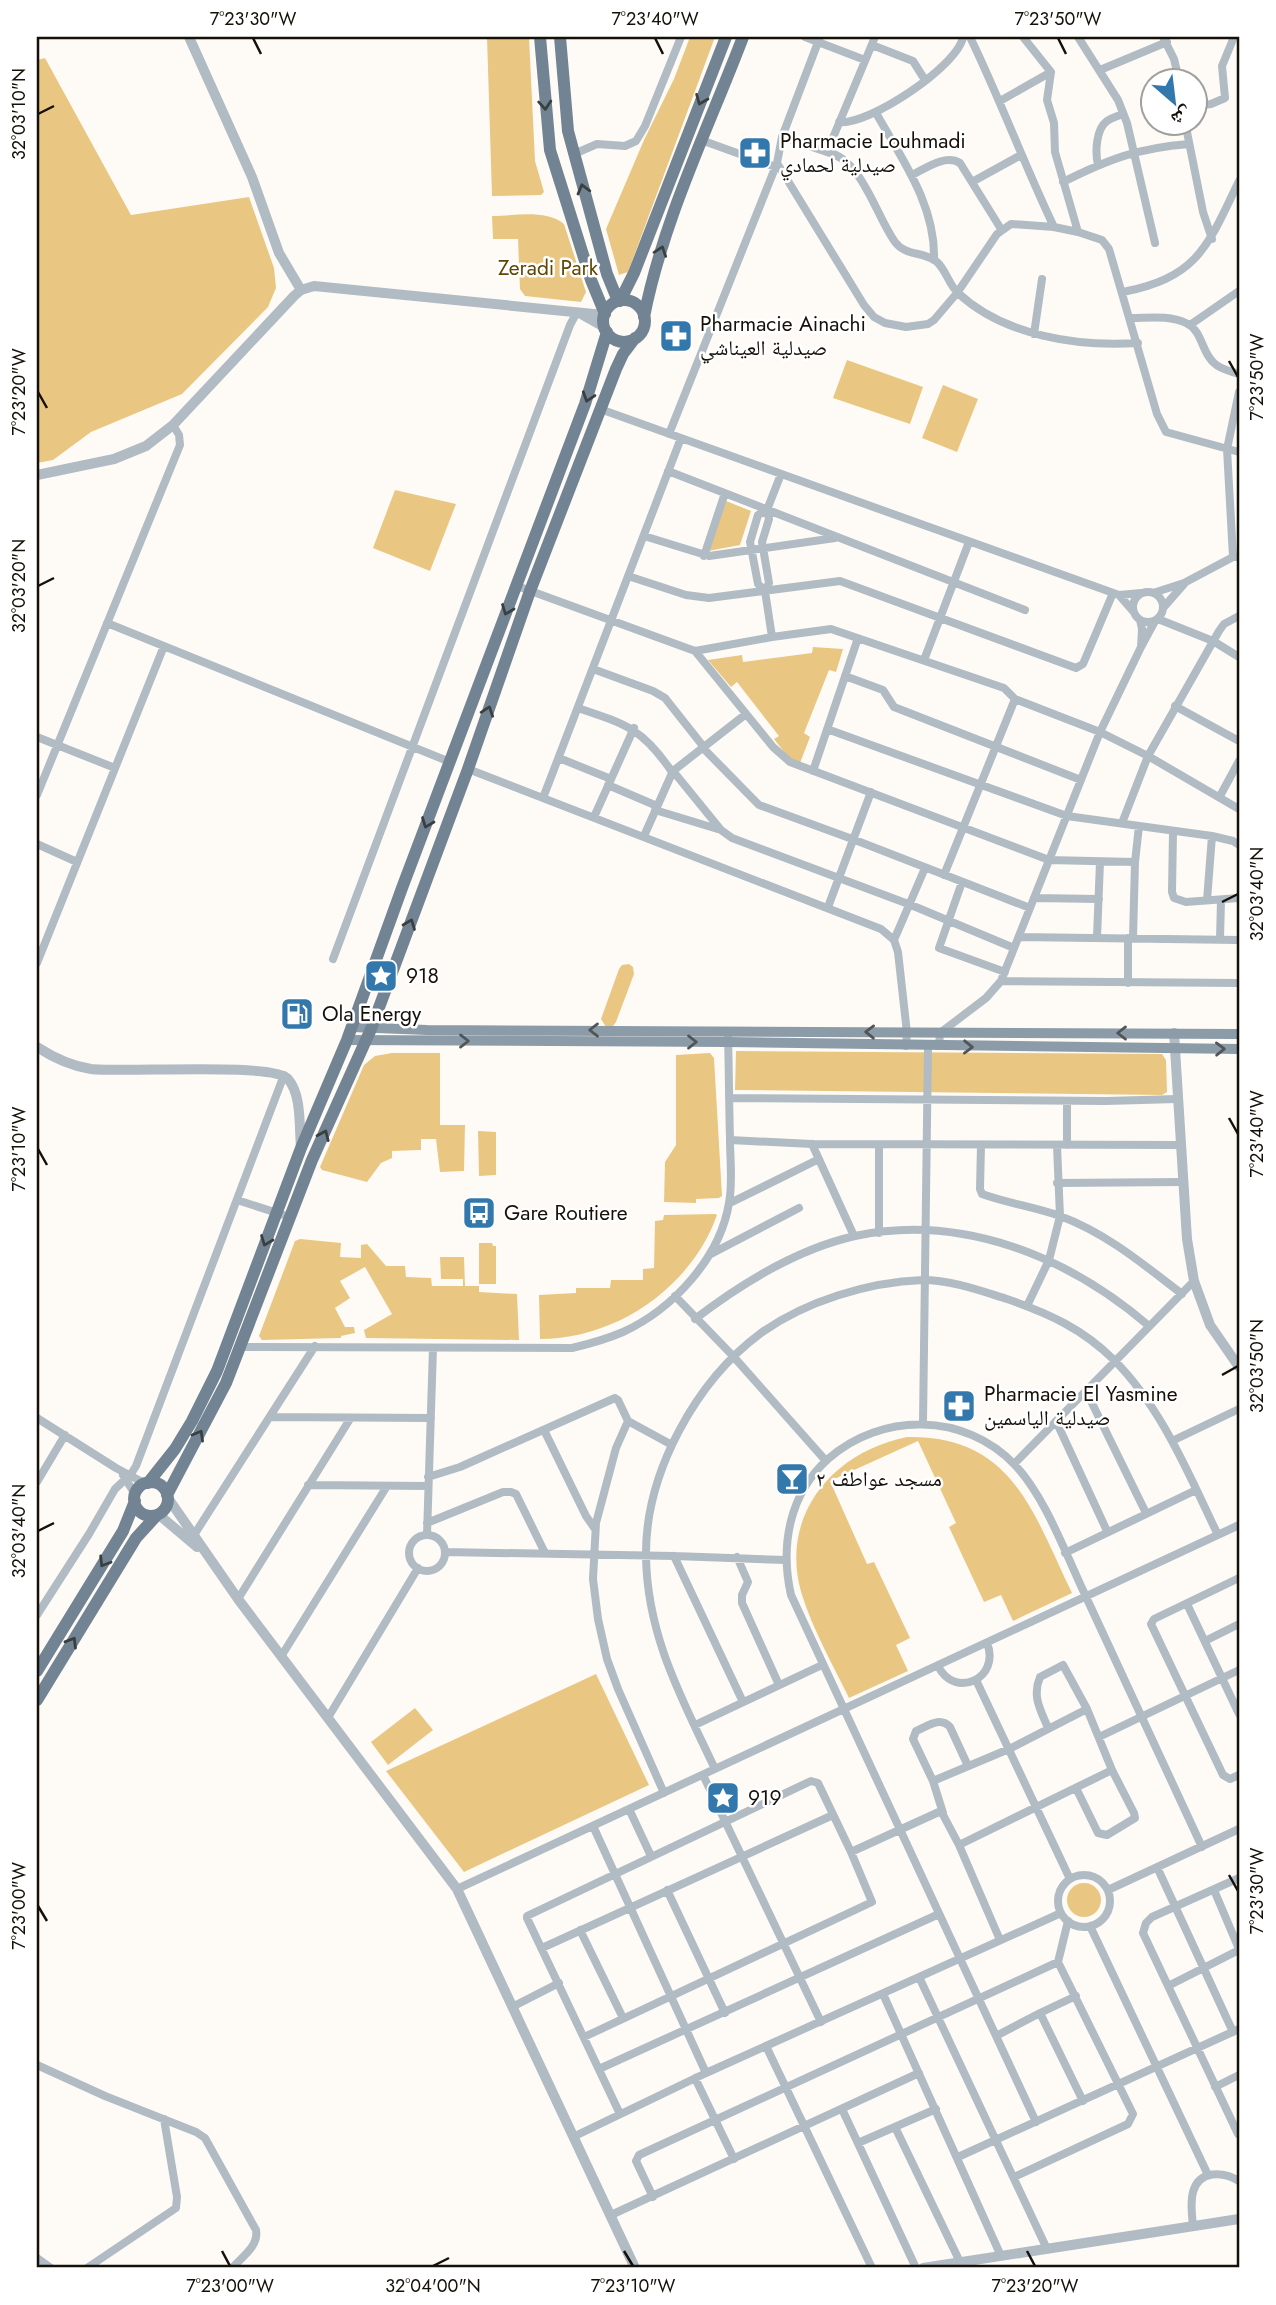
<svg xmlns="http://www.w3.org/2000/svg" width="1276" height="2305" font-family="Jost,'Noto Naskh Arabic',sans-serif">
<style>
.green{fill:#e9c782}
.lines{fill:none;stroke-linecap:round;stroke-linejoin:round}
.minor{stroke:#b1bbc4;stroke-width:8}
.tertiary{stroke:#b1bbc4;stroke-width:10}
.secondary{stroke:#8c9ba8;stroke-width:10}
.primary{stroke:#728494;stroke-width:12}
.oneway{stroke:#3a3f40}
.oneway2{stroke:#505658}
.ticks{fill:none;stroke:#151108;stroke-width:2.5}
.labels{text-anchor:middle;stroke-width:5;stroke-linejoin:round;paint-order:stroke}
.poi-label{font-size:21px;fill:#151108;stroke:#fff;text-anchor:start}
.park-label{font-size:21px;fill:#604602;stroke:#fff}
.neatline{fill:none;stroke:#151108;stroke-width:2.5}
.ticks-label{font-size:18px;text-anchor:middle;fill:#151108}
</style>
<rect width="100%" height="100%" fill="#fefbf6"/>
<path class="green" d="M487,37H529L535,161L544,192L541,195L492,196Z
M690,37H715L628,272L619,275L606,229L644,140L674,79Z
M45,58L131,215L249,197L274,268L276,288L268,307L182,394L91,432L53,460L37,463V60Z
M492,216C514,216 546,209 564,224L586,292L581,302L525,296L520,289L518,239H493Z
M847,360L923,387L910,424L833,398Z
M943,385L978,399L957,452L922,438Z
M395,490L456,504L430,571L373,548Z
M726,501L751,511L740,545L708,551Z
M813,647L843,649L836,672L829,670L804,733L810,737L800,763L788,757L774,739L779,736L737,682L731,687L708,660L742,655L743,662L812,653Z
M629,964L633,967L634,974L616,1022L613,1026L606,1027L601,1019L619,969L622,965Z
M736,1051L1162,1054L1166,1060L1167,1092L1162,1095L735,1090Z
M392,1053H440V1125H465L464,1171L440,1172L436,1139H421V1150L392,1151V1158L381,1163L367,1182L322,1170L320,1167L364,1065L375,1056Z
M710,1053L714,1058L722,1196L719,1198L696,1199V1203L664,1202L665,1162L676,1145V1055Z
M478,1131L496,1132V1175L479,1176Z
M715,1214L717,1215C691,1288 616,1339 540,1339L539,1295L576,1293V1288H610L611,1280H643V1269L654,1268L655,1221L663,1220L664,1215Z
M300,1239L341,1243L340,1257L361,1258V1245L367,1244L386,1266H405L406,1277L431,1278L432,1286H463V1279H441L440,1257H464L465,1286H479V1292L517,1294L519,1340L366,1338L364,1330L392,1314L365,1267L340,1281L350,1298L335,1308L345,1327H354L355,1333L341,1336V1338L262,1340L259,1336L295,1241Z
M479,1243H492L493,1246H496V1284H479Z
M907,1437C1013,1435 1033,1513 1072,1593L1013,1621L1001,1595L984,1602L949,1527L956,1523L918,1441L830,1481L867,1564L874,1562L910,1638L896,1645L908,1671L849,1698C833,1665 813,1630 802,1595C778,1517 832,1452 907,1437Z
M596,1674L649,1785L464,1872L386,1771Z
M415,1708L433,1730L388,1765L371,1742Z
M1067 1900a17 17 0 1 1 34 0a17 17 0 1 1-34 0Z"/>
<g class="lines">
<path class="minor" d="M805,37L865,60
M970,37C1000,99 1024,164 1054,227
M1023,37L1051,72L1047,100L1054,123L1055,152L1078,232
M1078,37L1118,100L1127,123L1155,243
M1163,37L1174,59L1179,80
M872,45L913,61L925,80
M1100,70L1167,42
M1000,101L1051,72
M1196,106L1211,104L1225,98L1222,66L1234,37
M876,113C902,159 936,206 934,260
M839,122C868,126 958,66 963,37
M1185,122L1203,212L1212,239
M782,137L827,152L875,37
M701,140L776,167
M827,152C862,159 876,216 895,242C906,257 925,251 937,262C946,270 949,285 958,293C1004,336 1078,347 1138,343
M574,154L597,144L625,146L636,141L645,126L681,37
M777,163L864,305L874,317L885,323L906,327L928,324L934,320L957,293L997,234L1011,224L1054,227L1078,232L1102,240L1109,249L1157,414L1166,432L1239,452
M1098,165C1095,152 1096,129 1107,121C1111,118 1118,116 1123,114
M912,175C926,168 945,154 960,163L1001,229
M972,182L1021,155
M1063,182C1109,159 1138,148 1189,144
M1123,292C1199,277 1208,245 1239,181
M1131,318C1149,318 1169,315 1186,323C1203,331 1201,352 1214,363C1221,370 1231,371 1239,374
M1190,325L1239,291
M1034,334L1042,279
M600,409L1119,595
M669,434L777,163L782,137L820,37
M668,471L1025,610
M767,510L758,515L750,542L758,584L765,591L772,637
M644,536L709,556L835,538
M704,556L725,493
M1233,557L1227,449L1239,392
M628,576L686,595L709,598L840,581L1076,668L1083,664L1113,593
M517,586L695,651L772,637L831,629L1004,688L1015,699L1100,732L1148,756L1239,809
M765,591L769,583L762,542L769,519L767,510L781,474
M1133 607a15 15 0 1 1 30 0a15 15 0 1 1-30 0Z
M1153,593L1184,583L1233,557H1239
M1163,608L1184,584
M1133,611L1119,595L1141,593
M1158,619L1213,641L1239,657
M1140,620L1142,629L1141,647L1155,621
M107,623L450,762
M695,651L773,747L790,762L1049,860L1135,862
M924,660L969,542
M593,669L653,691L665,698L703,746
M845,676L883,690L894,707L1081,780
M1175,706L1239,741
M578,708C626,724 643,729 672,772
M827,729L1067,816L1212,836L1233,841L1239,845
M37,737L115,768
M702,747L759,805L855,840L1030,908
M559,758L611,779
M468,769L881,929L894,940L898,952L907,1033L906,1046
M673,771L721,830L732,838L911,905L1014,948
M813,771L858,638
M608,785L657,806
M37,795L180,445L179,435L173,425
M1220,796L1239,761
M543,798L681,438
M655,810L721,830
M594,817L634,728
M1122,823L1148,756L1219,631L1224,624L1239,616
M1173,832L1172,892L1174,898L1186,902L1239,898
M644,836L673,771L746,714
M37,844L77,862
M944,875L1015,699
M962,882L939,948L1005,972
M1034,898L1099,899
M1207,900L1212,836
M828,907L871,792
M1019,937L1239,940
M1097,937L1100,862
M1128,938V983
M1133,938L1135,862L1139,826
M1220,939L1221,900
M894,940L925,868
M333,959L570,325L577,312
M37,963L164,646
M1001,981L1239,983
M939,1046L940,1033L986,998L1001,981L1100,732L1141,647
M729,1098L1106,1101L1177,1099
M1067,1101V1145
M730,1140L812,1144L1181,1145
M812,1144L854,1236
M879,1145V1233
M981,1145L980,1189L982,1194C1007,1203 1034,1207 1060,1216C1106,1233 1143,1264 1182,1294
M1057,1183L1183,1182
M237,1200L290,1217
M730,1203L819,1159
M709,1255L799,1208
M675,1296L733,1356L826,1461
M1027,1306L1049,1260L1060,1216L1057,1146
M695,1319C742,1283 797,1249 855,1236C962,1213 1069,1257 1149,1326
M240,1347L572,1348C589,1344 607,1339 623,1332C673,1309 720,1258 729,1203C733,1182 730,1160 730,1139C729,1105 729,1071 728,1037
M1086,1391L1146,1513
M270,1417L431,1418
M37,1418L116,1468L146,1484
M628,1421L616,1448L596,1523L593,1579L598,1619L607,1659L618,1689L664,1793
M1056,1421L1107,1531
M923,1423L928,1046
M544,1430L586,1516L595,1529
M1172,1441L1239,1409
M1014,1464L1194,1281
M123,1475L135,1494
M428,1477L460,1467L615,1398L618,1400L628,1421L672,1445
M37,1482L65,1435
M308,1485L428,1486
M427,1523L503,1492H511L516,1494L545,1553
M194,1535L315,1346
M427,1535L433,1348
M409 1553a18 18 0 1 1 36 0a18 18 0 1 1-36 0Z
M445,1552L674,1556L785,1560
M1065,1553L1196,1490
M674,1556L743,1702
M737,1557L748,1582L742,1595V1603L779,1685
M1239,1578L1154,1619L1151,1624L1223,1775L1230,1779L1239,1775
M238,1599L350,1419
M1187,1604L1239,1714
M37,1615L89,1534L115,1489L131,1474L136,1466L284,1075
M1205,1641L1239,1624
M282,1655L387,1486
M938,1666C955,1700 1001,1678 987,1643
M976,1680L1070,1879
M329,1716L418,1568
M695,1725L822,1665
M1099,1737L1239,1670
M715,1769C682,1699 647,1636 646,1556C645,1473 696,1381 761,1333C806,1301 868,1282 923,1280C951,1280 981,1291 1007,1299C1048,1313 1083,1329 1114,1360C1162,1408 1189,1475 1218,1535
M703,1775L821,2022
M933,1781L913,1739L916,1731C928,1726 940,1716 950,1727L968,1766
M1076,1788L1098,1833L1107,1835L1135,1818L1134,1813L1112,1770
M629,1809L651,1856
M943,1813L933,1781L1009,1749L1087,1709
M593,1826L706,2073
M959,1845L1112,1770L1087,1709L1063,1665L1040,1677C1032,1696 1040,1709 1048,1728
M851,1852L941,1811L959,1845L1000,1940
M1157,1867L1233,2032
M1058 1901a26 26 0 1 1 52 0a26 26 0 1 1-52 0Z
M457,1889L1239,1525
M667,1890L725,2013
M1108,1890L1239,1829
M1214,1890L1239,1949
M1090,1926L1208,2175
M580,1930L623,2018
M542,1948L833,1815
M919,1977L1047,2249
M1168,1986L1239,1950
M883,1994L1001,2256
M514,2006L559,1983
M1040,2013L1076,1996
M996,2036L1040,2013L1083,2101
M584,2037L872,1902L851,1852L818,1783L811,1781L527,1916V1918L620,2114
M766,2046L872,2268
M37,2065L105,2096L196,2132L205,2138L256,2230C259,2246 242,2257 232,2268
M599,2069L939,1914
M695,2078L734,2159
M1215,2087L1239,2075
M842,2109L916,2268
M1036,2122L791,1595C780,1546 789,1494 828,1459C881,1412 965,1412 1015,1465C1044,1496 1063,1547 1081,1586C1122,1673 1162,1760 1202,1847
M895,2127L960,2262
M1238,2134L1143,1933L1146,1923L1152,1917L1239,1878
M575,2136L706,2073L1061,1913
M858,2143L936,2109
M958,2157L1239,2029
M1014,2177L1128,2124L1133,2114L1058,1962
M653,2197L636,2161L639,2155L1058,1962L1068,1921
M611,2215L919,2073
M1193,2226C1192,2215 1190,2203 1193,2192C1199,2170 1223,2171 1239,2181
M37,2258L51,2268
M87,2268L176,2208L177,2197L164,2119"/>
<path class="tertiary" d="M189,37L252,177L279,253L301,290
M581,314L604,327
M37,475L114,459L146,446L173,425L294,296L301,290L314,286L604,315
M1174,1033L1187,1239L1194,1281L1210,1325L1239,1367
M37,1047C54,1058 71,1066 91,1069C123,1073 274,1062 288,1079C302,1095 299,1127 301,1147
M168,1498L238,1599L457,1889L635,2268
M158,1514L197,1547
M923,2268L1239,2219"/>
<path class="secondary" d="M352,1027L427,1030L1239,1034
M347,1040L728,1042L1239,1049"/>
<path class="primary" d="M540,37L550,150L591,280L605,314
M560,37L568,131L607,274L618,301
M603 321a21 21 0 1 1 42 0a21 21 0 1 1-42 0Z
M620,301L634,273L726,37
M644,317C663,220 708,129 743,37
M134 1499a17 17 0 1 1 34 0a17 17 0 1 1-34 0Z
M148,1483L175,1449L192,1421L217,1371L301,1148L347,1040L402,888L585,404L607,332
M167,1495L226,1383L312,1160L371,1029L468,769L530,591L616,369L623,354L635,338
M37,1671L123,1531L135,1501
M37,1700L136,1538L157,1515"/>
</g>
<defs><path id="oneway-chevron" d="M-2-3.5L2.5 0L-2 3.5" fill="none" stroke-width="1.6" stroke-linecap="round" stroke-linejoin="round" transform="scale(1.75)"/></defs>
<g class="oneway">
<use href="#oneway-chevron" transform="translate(701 100) rotate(112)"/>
<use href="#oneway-chevron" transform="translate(545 105) rotate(86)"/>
<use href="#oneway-chevron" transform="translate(583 189) rotate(-105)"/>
<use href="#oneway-chevron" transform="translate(661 251) rotate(-71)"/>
<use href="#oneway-chevron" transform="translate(588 397) rotate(108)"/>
<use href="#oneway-chevron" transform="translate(507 610) rotate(111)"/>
<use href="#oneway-chevron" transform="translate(488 711) rotate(-71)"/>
<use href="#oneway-chevron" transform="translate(427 823) rotate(111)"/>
<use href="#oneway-chevron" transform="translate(410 924) rotate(-69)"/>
<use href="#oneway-chevron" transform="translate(324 1135) rotate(-66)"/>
<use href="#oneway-chevron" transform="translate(266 1241) rotate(111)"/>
<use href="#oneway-chevron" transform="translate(199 1435) rotate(-60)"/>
<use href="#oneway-chevron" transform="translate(104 1562) rotate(122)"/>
<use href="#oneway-chevron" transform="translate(72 1642) rotate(-59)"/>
</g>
<g class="oneway2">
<use href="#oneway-chevron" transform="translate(594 1030) rotate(-180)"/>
<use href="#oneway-chevron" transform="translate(870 1032) rotate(-179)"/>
<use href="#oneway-chevron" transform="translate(1122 1033) rotate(180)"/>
<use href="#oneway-chevron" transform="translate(464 1041)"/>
<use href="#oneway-chevron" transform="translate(692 1042)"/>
<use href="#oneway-chevron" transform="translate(968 1047) rotate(1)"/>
<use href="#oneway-chevron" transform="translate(1220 1049) rotate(-1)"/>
</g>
<path class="ticks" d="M253,38L261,54M655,38L663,54M1058,38L1066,54M38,114L54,106M1229,361L1238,377M38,392L47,408M38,586L54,578M1222,902L1238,894M1229,1118L1238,1134M38,1149L47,1165M1222,1375L1238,1366M38,1531L54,1523M1229,1875L1238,1891M38,1906L47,1921M222,2251L230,2266M624,2251L633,2266M1027,2251L1035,2266M433,2266L449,2258"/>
<defs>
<symbol id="pharmacy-square" viewBox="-11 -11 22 22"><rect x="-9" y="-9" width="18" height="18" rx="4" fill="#3378ad" stroke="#fff"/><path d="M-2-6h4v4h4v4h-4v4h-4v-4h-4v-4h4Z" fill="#fff"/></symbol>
<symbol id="sight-square" viewBox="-11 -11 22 22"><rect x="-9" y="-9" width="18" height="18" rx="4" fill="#3378ad" stroke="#fff"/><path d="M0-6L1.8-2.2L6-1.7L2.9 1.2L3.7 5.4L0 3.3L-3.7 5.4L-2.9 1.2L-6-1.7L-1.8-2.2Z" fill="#fff"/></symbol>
<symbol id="fuel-square" viewBox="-11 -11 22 22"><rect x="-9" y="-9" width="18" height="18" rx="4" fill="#3378ad" stroke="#fff"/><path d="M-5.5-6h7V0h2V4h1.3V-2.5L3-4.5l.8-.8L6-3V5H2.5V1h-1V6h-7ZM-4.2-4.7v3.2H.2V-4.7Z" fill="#fff"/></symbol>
<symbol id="bus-square" viewBox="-11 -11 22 22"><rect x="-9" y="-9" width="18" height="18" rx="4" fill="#3378ad" stroke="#fff"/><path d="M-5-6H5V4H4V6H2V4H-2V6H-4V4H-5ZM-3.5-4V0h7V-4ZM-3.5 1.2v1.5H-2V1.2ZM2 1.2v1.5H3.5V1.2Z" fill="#fff"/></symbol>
<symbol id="bar-square" viewBox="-11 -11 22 22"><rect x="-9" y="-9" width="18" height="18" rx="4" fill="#3378ad" stroke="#fff"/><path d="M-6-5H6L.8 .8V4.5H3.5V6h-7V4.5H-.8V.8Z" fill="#fff"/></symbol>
</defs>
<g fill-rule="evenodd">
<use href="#pharmacy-square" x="736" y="134" width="38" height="38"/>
<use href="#pharmacy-square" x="657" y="317" width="38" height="38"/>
<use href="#sight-square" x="362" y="957" width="38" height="38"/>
<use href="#fuel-square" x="278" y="995" width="38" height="38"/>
<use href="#bus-square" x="460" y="1194" width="38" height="38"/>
<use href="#pharmacy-square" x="940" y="1387" width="38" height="38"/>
<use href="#bar-square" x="773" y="1460" width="38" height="38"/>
<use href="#sight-square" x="704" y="1779" width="38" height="38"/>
</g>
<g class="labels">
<g class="poi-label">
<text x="780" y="148">Pharmacie Louhmadi<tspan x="780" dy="24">صيدلية لحمادي</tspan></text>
<text x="700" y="331">Pharmacie Ainachi<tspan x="700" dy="24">صيدلية العيناشي</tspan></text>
<text x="406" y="983">918</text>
<text x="322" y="1021">Ola Energy</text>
<text x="504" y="1220">Gare Routiere</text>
<text x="984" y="1401">Pharmacie El Yasmine<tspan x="984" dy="24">صيدلية الياسمين</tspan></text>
<text x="816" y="1486">مسجد عواطف ٢</text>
<text x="748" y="1805">919</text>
</g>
<g class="park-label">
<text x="548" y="275">Zeradi Park</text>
</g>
</g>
<rect width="1276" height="2305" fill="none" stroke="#ffffff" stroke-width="77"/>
<g transform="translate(1174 102) rotate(152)"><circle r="33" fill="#ffffff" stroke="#a1a09c" stroke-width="2"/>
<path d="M0-5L12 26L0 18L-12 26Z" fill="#3378ad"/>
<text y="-10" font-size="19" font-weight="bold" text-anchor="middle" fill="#151108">ش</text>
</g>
<rect x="38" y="38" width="1200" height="2228" class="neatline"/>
<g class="ticks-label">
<text x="253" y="25">7°23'30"W</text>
<text x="655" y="25">7°23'40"W</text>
<text x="1058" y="25">7°23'50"W</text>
<text transform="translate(19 114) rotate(-90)" y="6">32°03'10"N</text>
<text transform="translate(1257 377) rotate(-90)" y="6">7°23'50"W</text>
<text transform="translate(19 392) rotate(-90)" y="6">7°23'20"W</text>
<text transform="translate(19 586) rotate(-90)" y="6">32°03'20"N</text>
<text transform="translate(1257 894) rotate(-90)" y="6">32°03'40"N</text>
<text transform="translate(1257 1134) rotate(-90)" y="6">7°23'40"W</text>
<text transform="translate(19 1149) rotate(-90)" y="6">7°23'10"W</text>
<text transform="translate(1257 1366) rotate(-90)" y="6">32°03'50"N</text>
<text transform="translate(19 1531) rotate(-90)" y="6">32°03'40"N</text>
<text transform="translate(1257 1891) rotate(-90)" y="6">7°23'30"W</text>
<text transform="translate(19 1906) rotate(-90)" y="6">7°23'00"W</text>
<text x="230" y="2292">7°23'00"W</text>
<text x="433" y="2292">32°04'00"N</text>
<text x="633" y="2292">7°23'10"W</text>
<text x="1035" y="2292">7°23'20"W</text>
</g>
</svg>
